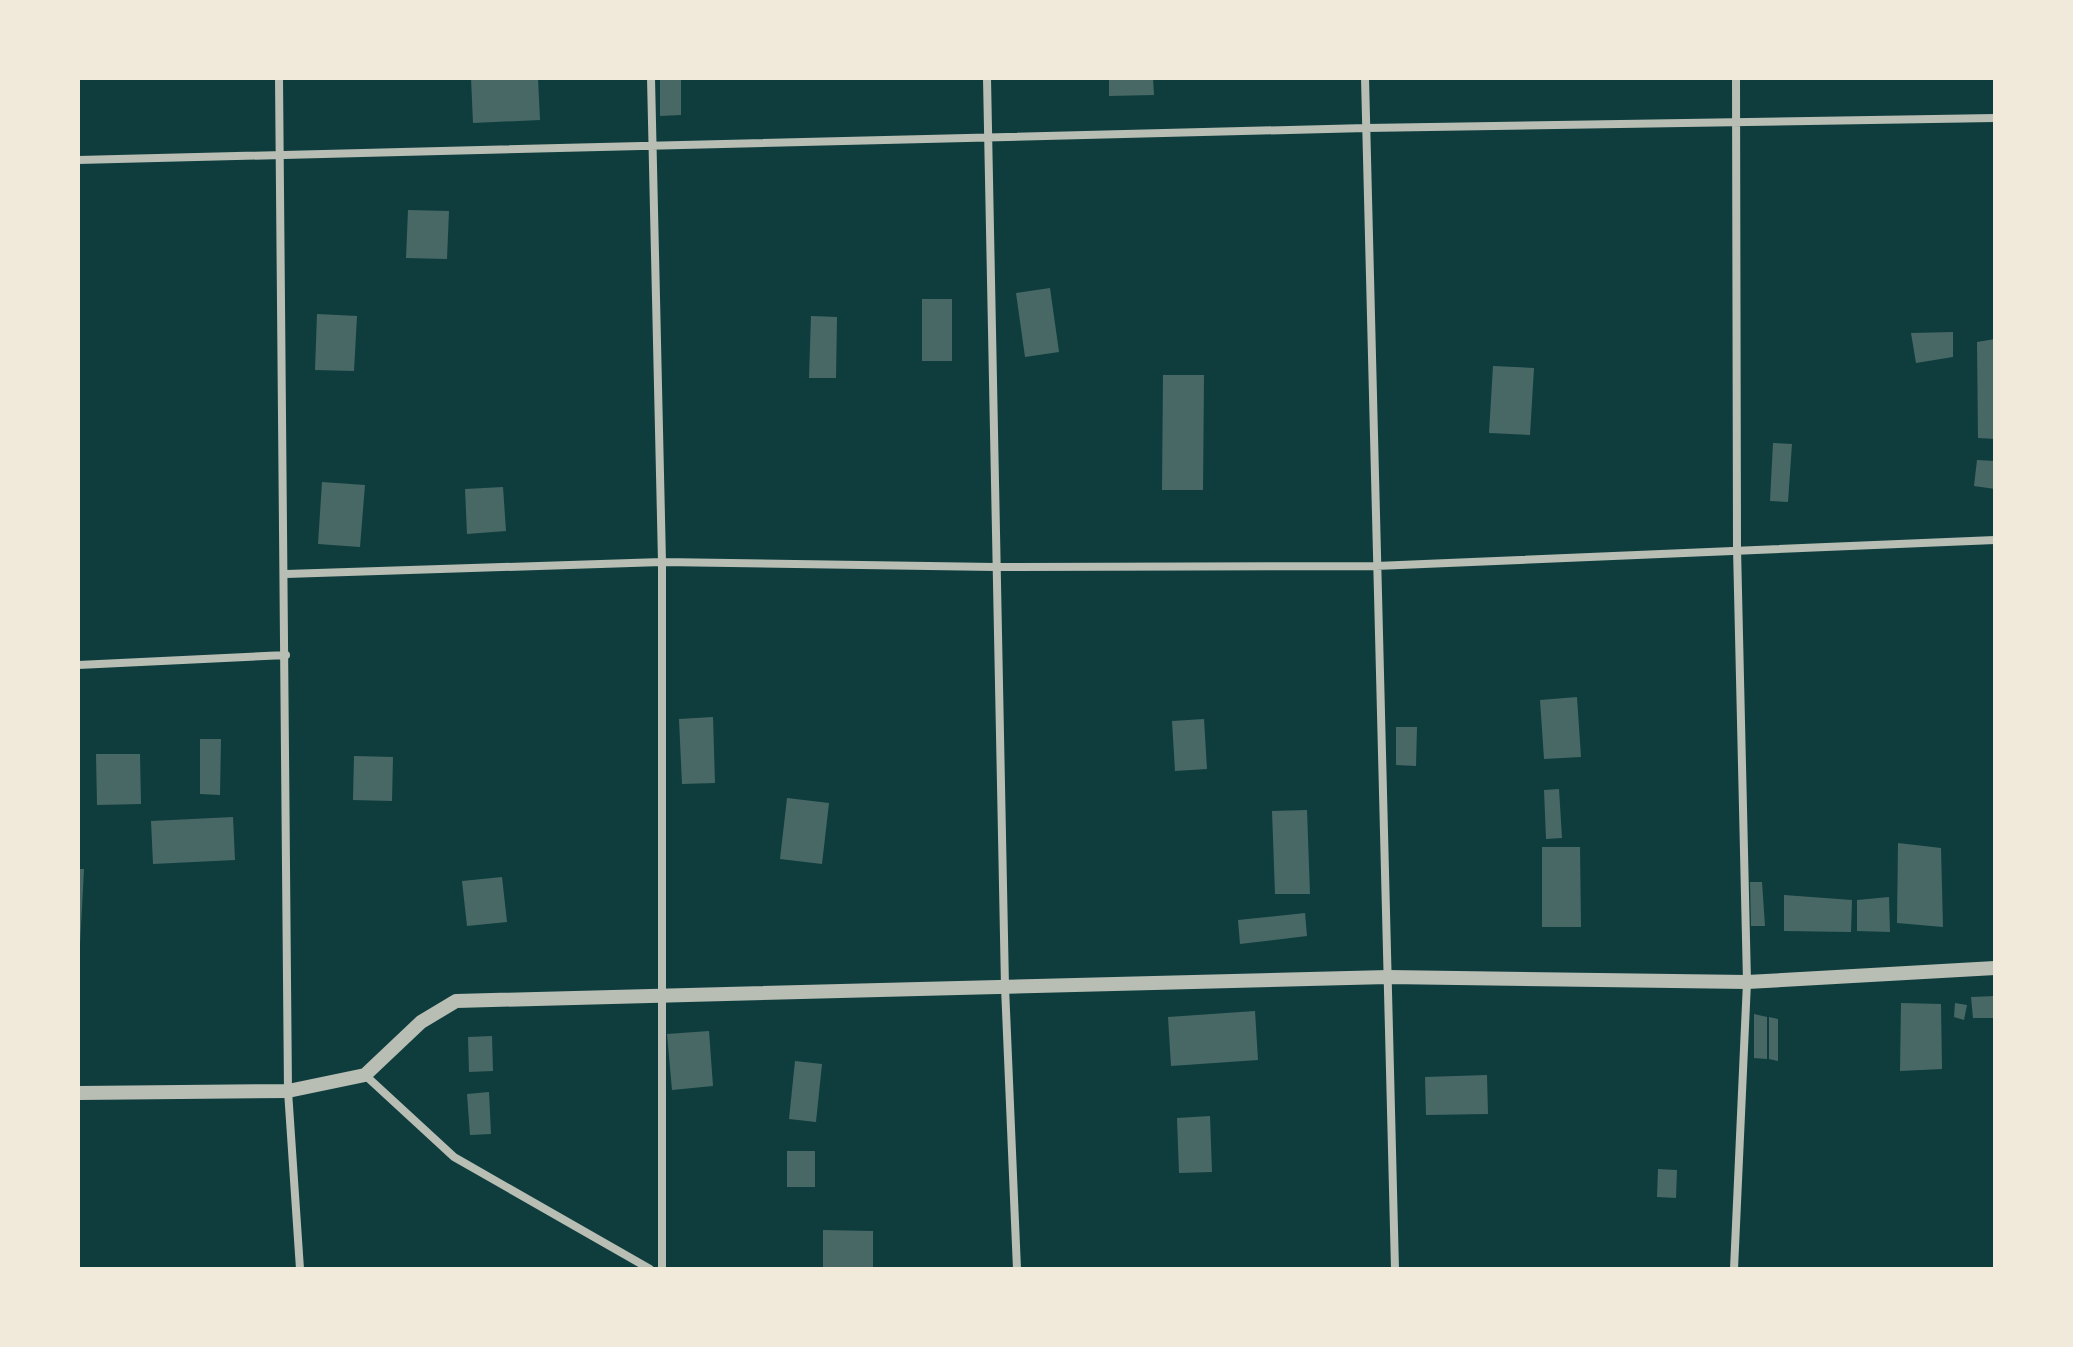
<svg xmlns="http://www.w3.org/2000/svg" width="2073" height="1347" font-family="'Space Grotesk',sans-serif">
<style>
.building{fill:#486865}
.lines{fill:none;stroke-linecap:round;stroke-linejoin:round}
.minor{stroke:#b8beb3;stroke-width:8}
.tertiary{stroke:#b8beb3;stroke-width:14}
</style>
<rect width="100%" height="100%" fill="#0f3d3e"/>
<path class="building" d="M471,78H538L540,120L473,123Z
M660,78H681V115L660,116Z
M1109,78H1153L1154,95L1109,96Z
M408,210L449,211L447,259L406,258Z
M1050,288L1059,352L1025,357L1016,293Z
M922,299H952V361H922Z
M317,314L357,316L354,371L315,370Z
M811,316L837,317L836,378H809Z
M1953,332V357L1916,363L1911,333Z
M1995,339V439L1978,438L1977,342Z
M1493,366L1534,368L1530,435L1489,433Z
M1163,375H1204L1203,490H1162Z
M1773,443L1792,444L1788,502L1770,501Z
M1977,460L1995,461V489L1974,486Z
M322,482L365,485L360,547L318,544Z
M503,487L506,531L467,534L465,489Z
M1577,697L1581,757L1544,759L1540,700Z
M713,717L715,783L682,784L679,719Z
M1204,719L1207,769L1175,771L1172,721Z
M1396,727H1417L1416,766L1396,765Z
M200,739H221L220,795L200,794Z
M96,754H140L141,804L97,805Z
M354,756L393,757L392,801L353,800Z
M1559,789L1562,838L1546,839L1544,790Z
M787,798L829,803L822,864L780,859Z
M1307,810L1310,894H1275L1272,811Z
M233,817L235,860L153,864L151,821Z
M1898,843L1941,848L1943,927L1897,923Z
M1542,847H1580L1581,927H1542Z
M78,869H84L80,945H78Z
M502,877L507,922L467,926L462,881Z
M1750,882H1762L1765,926H1751Z
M1784,895L1852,900L1851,932L1784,931Z
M1889,897L1890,932L1857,931V900Z
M1305,913L1307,936L1240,944L1238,920Z
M1995,996V1018H1973L1971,997Z
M1901,1003L1941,1004L1942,1069L1900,1071Z
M1955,1003L1967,1005L1964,1020L1954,1017Z
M1255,1011L1258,1060L1171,1066L1168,1017Z
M1754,1014L1767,1017V1059L1754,1058Z
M1769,1017L1778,1019V1061L1769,1059Z
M709,1031L713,1086L672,1090L667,1034Z
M492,1036L493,1071L469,1072L468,1037Z
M795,1061L822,1064L816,1122L789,1119Z
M1487,1075L1488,1114L1426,1115L1425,1077Z
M489,1092L491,1134L470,1135L467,1094Z
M1210,1116L1212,1172L1179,1173L1177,1118Z
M787,1151H815V1187H787Z
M1658,1169L1677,1170L1676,1198L1657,1197Z
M823,1230L873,1231V1269H823Z"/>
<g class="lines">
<path class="minor" d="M279,78L288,1091L300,1269
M651,78L662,562V1269
M987,78L1005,987L1017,1269
M1365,78L1395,1269
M78,160L1366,128L1995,118
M286,574L662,562L995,567L1376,566L1995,540
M78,665L286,655
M365,1075L454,1157L650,1269
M1734,1269L1747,982L1737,548L1736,78"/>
<path class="tertiary" d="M78,1093L288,1091L365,1075L421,1022L456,1001L1388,977L1747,982L1995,968"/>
</g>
<rect width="2073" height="1347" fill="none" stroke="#f1e9da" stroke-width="160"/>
</svg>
